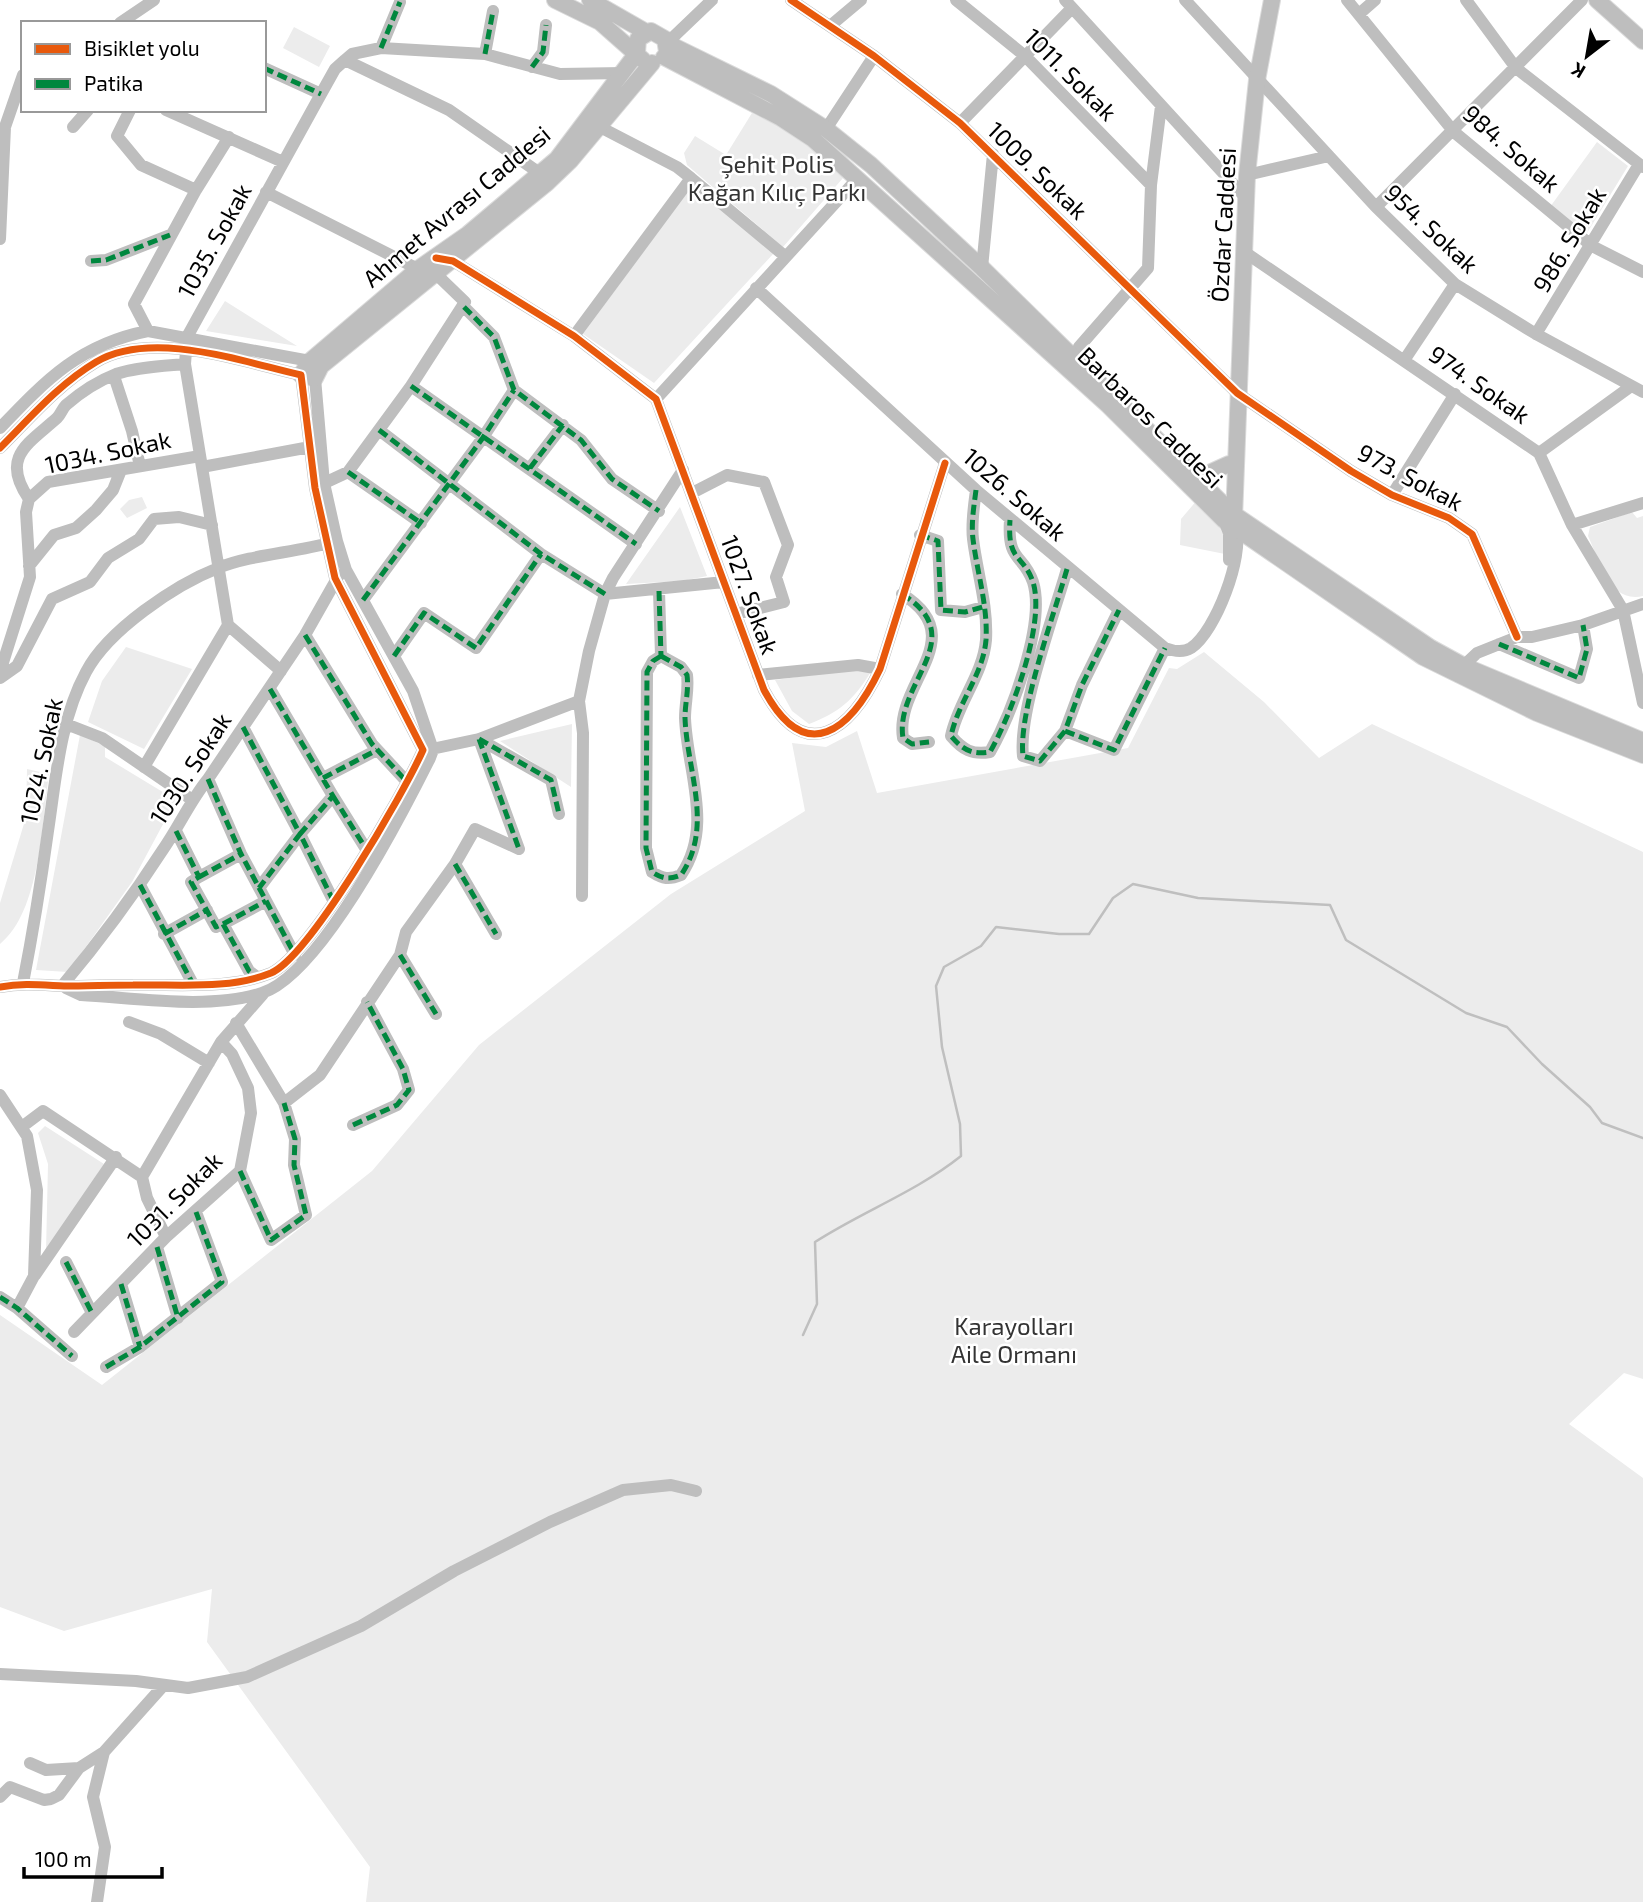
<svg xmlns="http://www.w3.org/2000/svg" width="1643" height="1902" font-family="'Exo 2',sans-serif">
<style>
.green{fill:#ececec}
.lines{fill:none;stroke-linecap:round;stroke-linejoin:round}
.stream{stroke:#bfbfbf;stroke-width:2.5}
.major-casing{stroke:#dbdbdb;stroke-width:18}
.minor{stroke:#bebebe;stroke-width:12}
.major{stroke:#bebebe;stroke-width:16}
.quiet{stroke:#00873e;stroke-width:5;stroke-dasharray:10 5;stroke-linecap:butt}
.cycleway-casing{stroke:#fff;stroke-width:11}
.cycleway{stroke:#e8590c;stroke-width:7}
.labels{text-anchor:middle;stroke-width:5;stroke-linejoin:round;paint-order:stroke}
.street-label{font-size:24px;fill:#000;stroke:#fff}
.park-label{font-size:24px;fill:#333;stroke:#fff}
</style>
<rect width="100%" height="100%" fill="#fff"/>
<path class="green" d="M294,27L330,46L319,67L283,48Z
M752,113C779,127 833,148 843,178L783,247L687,165L684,153L695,136L726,155Z
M1597,142L1628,166L1587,233L1550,207Z
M692,185L774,253L654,383L583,334Z
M225,301L297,346L206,331Z
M142,497L147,508L127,518L120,509L129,500Z
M1198,499L1226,525L1225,554L1180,545L1181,519Z
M680,507L707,576L682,581L626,584Z
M1632,512L1637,518L1643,516V596C1609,604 1599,559 1588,536L1590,527Z
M126,647L192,669L144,749L88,722L102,681Z
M1204,652L1264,702L1319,758L1372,724L1643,852V1379L1624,1373L1569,1424L1643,1478V1902H366L370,1867L207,1642L212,1589L64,1631L0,1607V1315L102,1385L372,1171L479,1045L671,894L805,811L792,743L826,747L857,731L877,793L1128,748L1169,668L1177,669Z
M856,669L870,673C854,700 838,713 809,724L792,711L775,680Z
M572,724L571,787L500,741Z
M80,735L105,746V757L176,800L132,882L68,972L36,970Z
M27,769L49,774C42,823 40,912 0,944V903L26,817Z
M45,1126L104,1164L46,1251L48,1164L38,1133Z"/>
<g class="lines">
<path class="stream" d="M803,1335L817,1304L815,1242C863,1211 916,1192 961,1156L960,1124L942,1047L936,986L944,967L981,946L996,927L1059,934H1089L1113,898L1133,884L1198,898L1330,905L1346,940L1466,1013L1507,1027L1542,1064L1590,1107L1602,1123L1643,1138"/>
<defs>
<path id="major" d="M555,0L600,22L643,60
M590,0L646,32
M1597,0L1643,41
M667,43L771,94L826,129L871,165L982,268L1232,513L1431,648L1464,666L1643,741
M637,53L557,159L468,234L418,269L310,361L301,375L315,378L321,366L547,183L570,161L652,63
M637,53L638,39L651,31L665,39L667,52
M664,57L781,118L813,139L1108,405L1224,520L1423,657L1537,713L1643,755
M1190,468L1207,474L1229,464
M1234,519L1247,175L1257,80L1272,0"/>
</defs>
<use href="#major" class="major-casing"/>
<path class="minor" d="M791,0L874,56L960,123L1237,393L1351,471L1392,495L1449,518L1472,534L1517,637
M956,0L1025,56L1151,185
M1065,0L1246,198
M1185,0L1376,207L1455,284L1536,334L1643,392
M1347,0L1454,132L1592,246L1643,272
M1466,0L1516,68L1643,167
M1359,14L1375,0
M120,23L154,0
M830,26L861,0
M667,43L712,0
M381,48L400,2
M485,54L493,11
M345,60L352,54L381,48L485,54L560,74L624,73
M532,67L543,52L546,25
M264,68L321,94
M130,110L117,136L141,165L196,190
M166,110L283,162
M960,123L1072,8
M73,127L88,110
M826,129L874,56
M1247,175L1329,156
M691,178L786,257
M266,192L418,269L435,273L465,302L411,386L348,472L318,486
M1376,207L1582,0
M0,239L5,127L23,75
M1246,253L1539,453L1572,525L1623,610L1643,703
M445,260L453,261L574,336L656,399L764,690C806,768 851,730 880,669L945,463
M91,261L106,260L170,235
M982,268L993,154
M756,288L976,490L1165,648C1173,651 1183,653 1191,648C1216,631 1244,556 1236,528
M464,307L494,337L514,390L581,440L612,479L659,511
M148,331L134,304L196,190L229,137
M1536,334L1638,166
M574,336L691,178L677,167L598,126
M1079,347L1148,268L1151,185L1161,106
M1405,359L1455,284
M114,376L132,431L140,466
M411,386L636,544
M656,399L858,178
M0,428C46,380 80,344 148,331L310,361
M379,430L541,554L605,594L724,582
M0,448C30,418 59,384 96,362C152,329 243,362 301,375L315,488L335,578L423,750C404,793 310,956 271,973C229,990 178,984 133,985C110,985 87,986 64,986C41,985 22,983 0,987
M1539,453L1630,387
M202,467L310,447
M530,468L563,425
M348,472L421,523
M976,490C974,506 971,523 973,539C977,572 988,606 986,640C983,675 958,702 951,736C963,750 972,755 990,752C1011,715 1046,624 1033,582C1023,553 1007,563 1010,520
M692,493L727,475L764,482L788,545L776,577L784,602L736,614
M1392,495L1455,394
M29,499L48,482L200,456
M1224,520L1229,533V560
M1572,525L1643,503
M920,535L938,541L941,610L965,612L983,607
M29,566L54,535L76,528L96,510L113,490L121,470
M1067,569C1054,615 1018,712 1023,756L1040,761L1065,731L1082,685L1119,610
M659,591L661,656
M902,594C973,638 894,683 903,738L912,744L929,742
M363,600L482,439L514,390
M305,635L372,744L408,783
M1499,644L1579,678L1587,649L1583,625
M394,656L424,613L476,648L541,554
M661,656L681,667L687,675C689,690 685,703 685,718C687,771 714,827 681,875C669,880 663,879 652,872L646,848L647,672L653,661Z
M1459,670L1477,653L1517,637H1532L1583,625L1643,604
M281,671L228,625L185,364L187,337L321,94L335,69L345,60L449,110L538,172L545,180
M0,672L30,577L26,512L29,499C0,457 28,444 57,418C61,414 62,409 66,405C81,392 98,381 116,374C137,367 163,366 185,364
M758,675L858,665L880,669
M0,678L17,666L52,599L90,582L108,558L139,539L154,519L179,517L212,525
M270,689L333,796L300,834L334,902
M66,724L102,738L191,799
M243,727L300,834L259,888
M1065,731L1114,750L1165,648
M479,739L551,780L559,814
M479,739L519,849
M427,750L479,739L579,701
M144,767L228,625
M323,778L377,750
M208,779L241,854L295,955
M333,796L366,849
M176,831L199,877L191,882L216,927L223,924L249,971L257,977
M455,864L496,934
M199,877L241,854
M140,885L193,984
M582,896L583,733L579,701L589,651L605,594L613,578L683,470
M223,924L266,901
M164,934L207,910
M400,955L436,1014
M23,983C33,932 41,882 48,831C56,778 60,720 86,672C108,630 175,585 218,568C253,554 295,553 332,542
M62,986C98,943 131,899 162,851C179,827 190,801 208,779L305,635L339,575
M66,988L81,995C136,998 210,1010 262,993C321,974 402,814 430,758L433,750L413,691L346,570L337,541L324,483L315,378
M129,1022L161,1034L209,1063
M236,1023L284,1103L320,1075L400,955L406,932L455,864L475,829L519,849
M0,1095L27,1136L37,1190L34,1276L17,1308
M353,1125L397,1105L409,1090L403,1069L367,1002
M23,1126L43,1111L142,1177L147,1198L166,1237
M240,1171L271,1240L306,1215L294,1165L295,1139L284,1103
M142,1177L221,1042L263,994
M157,1247L178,1318
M66,1262L92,1313
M35,1275L116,1157
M121,1284L140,1347
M0,1297L17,1308L72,1356
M74,1332L166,1237L240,1171L251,1113L248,1088L232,1054L221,1042
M106,1367L140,1347L222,1282L196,1212
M0,1674L136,1681L188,1688L247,1677L361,1626L454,1571L550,1522L623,1490L671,1485L696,1491
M30,1763L46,1770L79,1768
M0,1797L10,1787L44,1800L51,1799L59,1795L79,1768L104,1752
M97,1902L105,1847L93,1797L104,1752L163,1686"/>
<use href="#major" class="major"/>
<path class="quiet" d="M381,48L400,2
M485,54L493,11
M532,67L543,52L546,25
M264,68L321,94
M91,261L106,260L170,235
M464,307L494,337L514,390L581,440L612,479L659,511
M411,386L636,544
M379,430L541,554L605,594
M530,468L563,425
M348,472L421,523
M976,490C974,506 971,523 973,539C977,572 988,606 986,640C983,675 958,702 951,736C963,750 972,755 990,752C1011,715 1046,624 1033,582C1023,553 1007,563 1010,520
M920,535L938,541L941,610L965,612L983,607
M1067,569C1054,615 1018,712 1023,756L1040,761L1065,731L1082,685L1119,610
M659,591L661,656
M902,594C973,638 894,683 903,738L912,744L929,742
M363,600L482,439L514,390
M305,635L372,744L408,783
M1499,644L1579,678L1587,649L1583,625
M394,656L424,613L476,648L541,554
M661,656L681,667L687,675C689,690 685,703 685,718C687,771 714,827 681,875C669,880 663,879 652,872L646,848L647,672L653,661Z
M270,689L333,796L300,834L334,902
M243,727L300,834L259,888
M1065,731L1114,750L1165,648
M479,739L551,780L559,814
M479,739L519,849
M323,778L377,750
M208,779L241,854L295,955
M333,796L366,849
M176,831L199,877L191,882L216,927L223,924L249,971L257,977
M455,864L496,934
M199,877L241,854
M140,885L193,984
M223,924L266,901
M164,934L207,910
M400,955L436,1014
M353,1125L397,1105L409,1090L403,1069L367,1002
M240,1171L271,1240L306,1215L294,1165L295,1139L284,1103
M157,1247L178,1318
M66,1262L92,1313
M121,1284L140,1347
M0,1297L17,1308L72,1356
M106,1367L140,1347L222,1282L196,1212"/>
<defs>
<path id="cycleway" d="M791,0L874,56L960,123L1237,393L1351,471L1392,495L1449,518L1472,534L1517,637
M436,258L453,261L574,336L656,399L764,690C806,768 851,730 880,669L945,463
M0,448C30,418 59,384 96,362C152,329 243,362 301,375L315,488L335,578L423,750C404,793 310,956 271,973C229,990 178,984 133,985C110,985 87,986 64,986C41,985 22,983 0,987"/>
</defs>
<use href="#cycleway" class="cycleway-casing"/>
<use href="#cycleway" class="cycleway"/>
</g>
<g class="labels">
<g class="street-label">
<text transform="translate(1070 75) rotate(45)" y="8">1011. Sokak</text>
<text transform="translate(1511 149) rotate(41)" y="8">984. Sokak</text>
<text transform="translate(1037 171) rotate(44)" y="8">1009. Sokak</text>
<text transform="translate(457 207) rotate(-40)" y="8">Ahmet Avrası Caddesi</text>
<text transform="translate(1224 225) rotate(-87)" y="8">Özdar Caddesi</text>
<text transform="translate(1431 229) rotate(43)" y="8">954. Sokak</text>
<text transform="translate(1570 240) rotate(-59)" y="8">986. Sokak</text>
<text transform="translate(215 241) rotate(-61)" y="8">1035. Sokak</text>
<text transform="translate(1479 385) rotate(35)" y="8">974. Sokak</text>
<text transform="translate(1150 418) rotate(44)" y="8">Barbaros Caddesi</text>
<text transform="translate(108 453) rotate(-12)" y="8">1034. Sokak</text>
<text transform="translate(1410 478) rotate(28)" y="8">973. Sokak</text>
<text transform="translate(1014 495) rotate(41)" y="8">1026. Sokak</text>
<text transform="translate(749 595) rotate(70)" y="8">1027. Sokak</text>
<text transform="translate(42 761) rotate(-78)" y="8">1024. Sokak</text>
<text transform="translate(191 769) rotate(-57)" y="8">1030. Sokak</text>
<text transform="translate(175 1200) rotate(-45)" y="8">1031. Sokak</text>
</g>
<g class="park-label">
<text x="777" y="173">Şehit Polis<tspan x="777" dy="28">Kağan Kılıç Parkı</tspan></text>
<text x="1014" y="1335">Karayolları<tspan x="1014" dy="28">Aile Ormanı</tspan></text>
</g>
</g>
<rect x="21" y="21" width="245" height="91" fill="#ffffff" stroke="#999999" stroke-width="2"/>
<rect x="35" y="44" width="35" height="10" fill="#e8590c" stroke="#999999" stroke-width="2"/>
<text x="84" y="56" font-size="21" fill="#000000">Bisiklet yolu</text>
<rect x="35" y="79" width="35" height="10" fill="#00873e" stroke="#999999" stroke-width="2"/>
<text x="84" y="91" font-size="21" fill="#000000">Patika</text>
<g transform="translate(1587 56) rotate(211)" stroke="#ffffff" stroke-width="5" paint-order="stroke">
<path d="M0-5L12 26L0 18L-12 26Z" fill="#000000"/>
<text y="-10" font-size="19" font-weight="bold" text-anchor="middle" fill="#000000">K</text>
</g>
<path d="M24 1867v10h138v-10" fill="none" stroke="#000000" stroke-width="3.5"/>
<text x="35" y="1867" font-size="21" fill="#000000" stroke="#ffffff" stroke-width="5" paint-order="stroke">100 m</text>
</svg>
